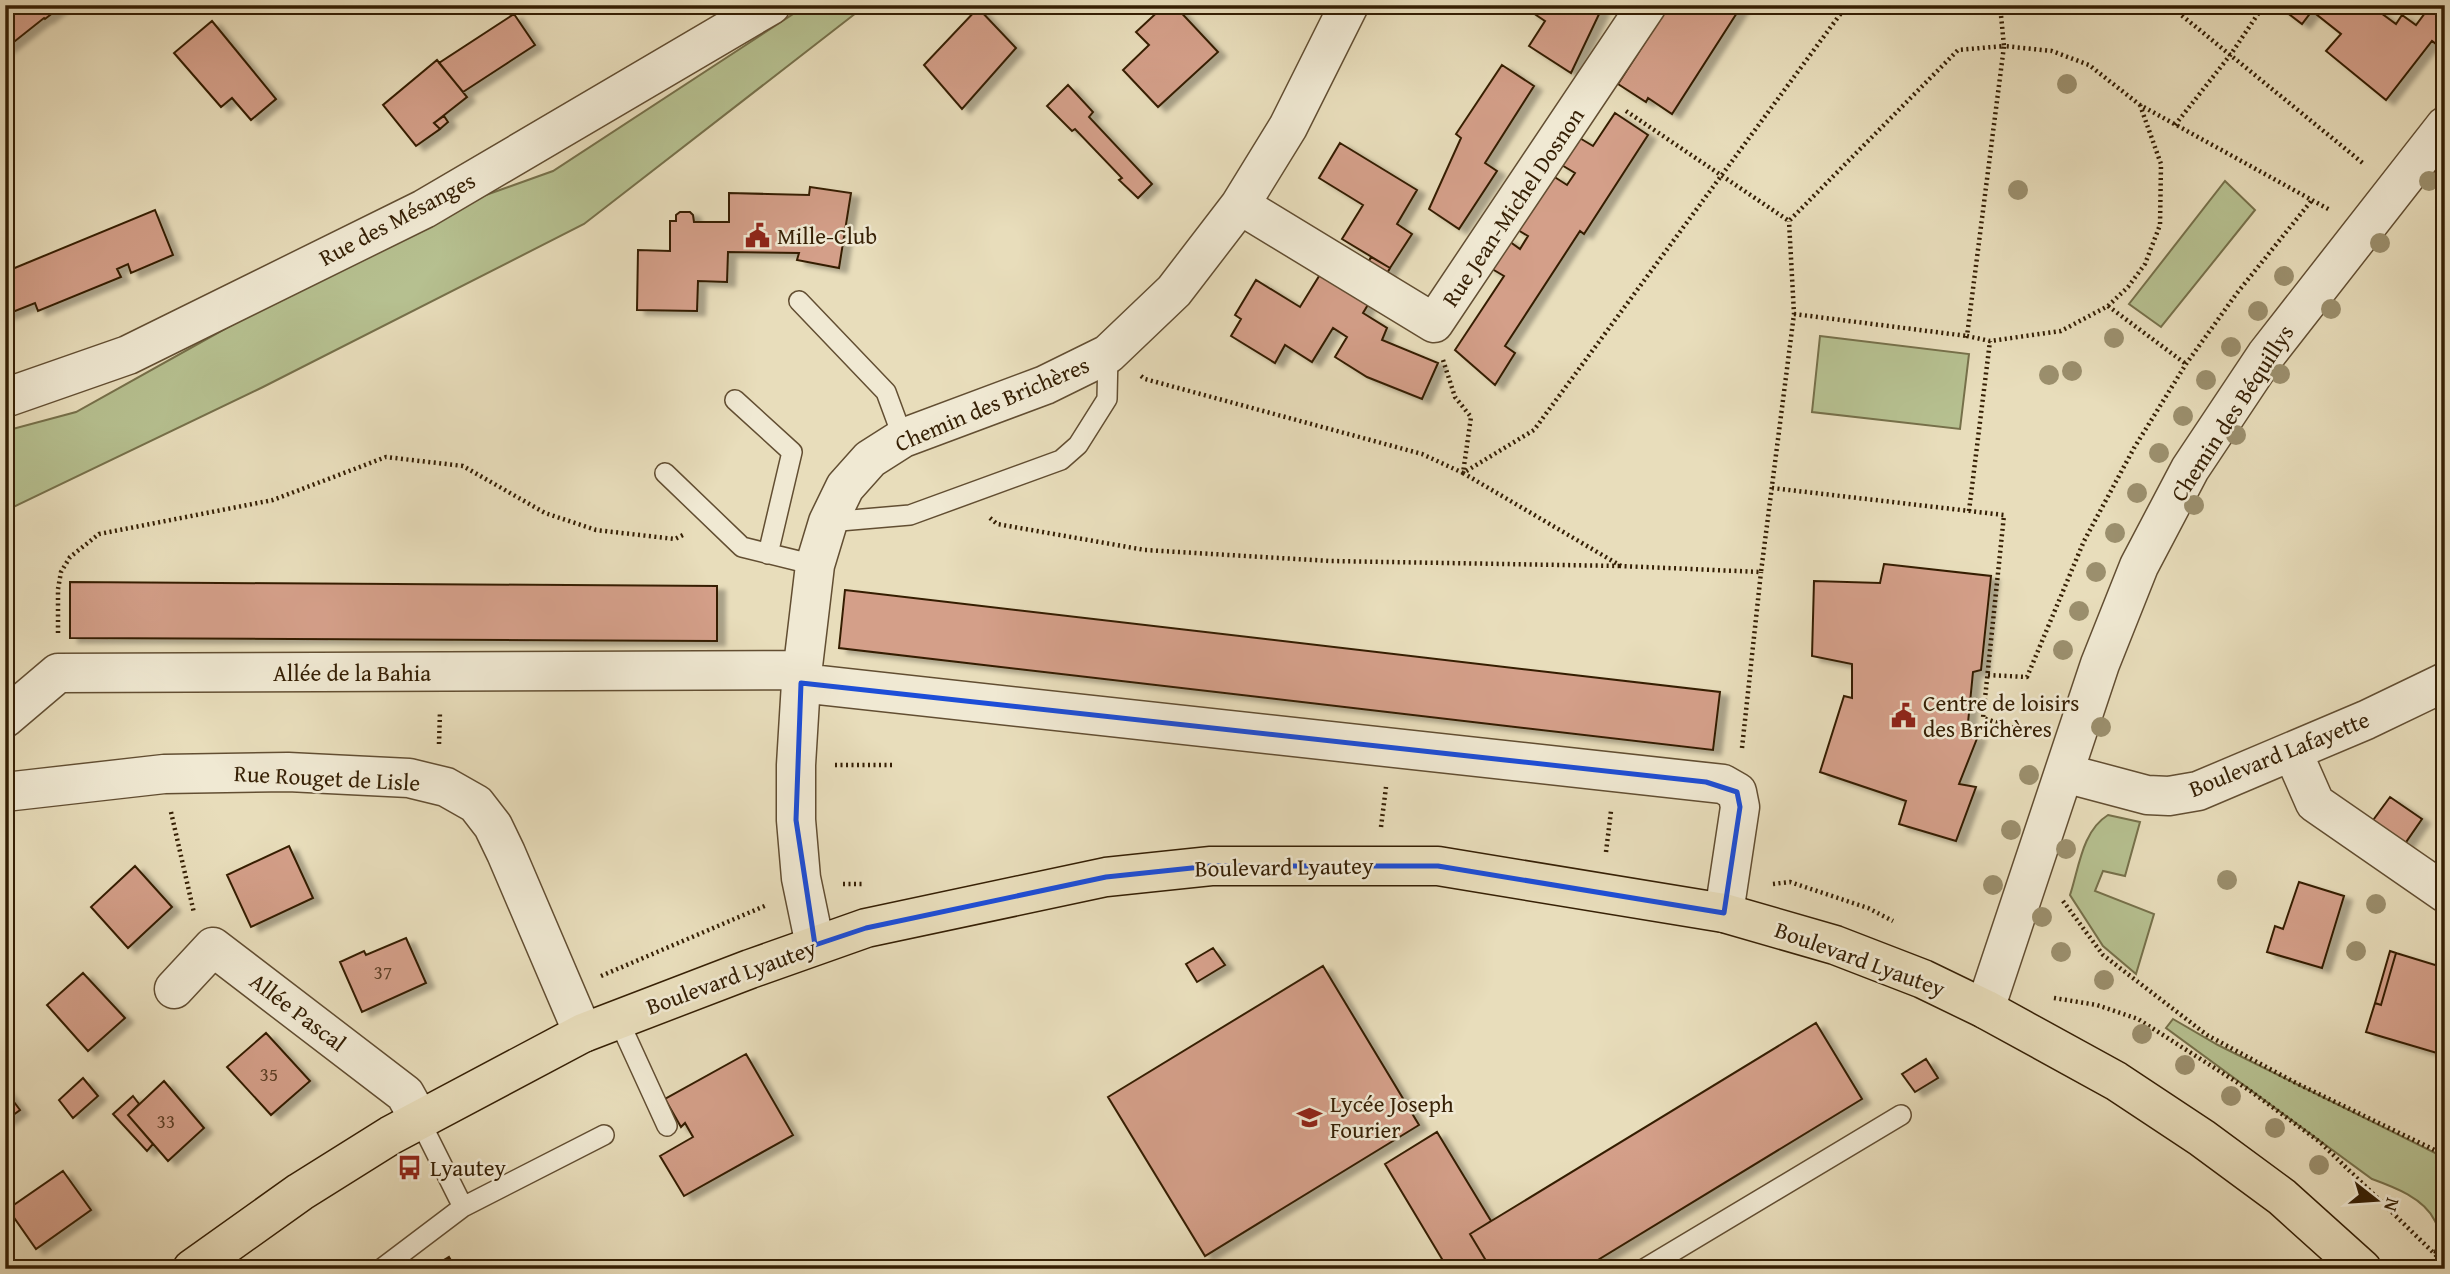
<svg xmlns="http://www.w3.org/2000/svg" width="2450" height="1274" font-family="'Gentium Book Plus',serif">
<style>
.green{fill:#b6c090;stroke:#76704a;stroke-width:2}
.building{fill:#d49f89;stroke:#351f04;stroke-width:2;filter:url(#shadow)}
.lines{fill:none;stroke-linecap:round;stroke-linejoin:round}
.lane-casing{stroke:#624e32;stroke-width:22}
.street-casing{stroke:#624e32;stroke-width:41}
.primary-casing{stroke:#351f04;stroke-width:41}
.path{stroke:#351f04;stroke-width:4.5;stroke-dasharray:2 3.5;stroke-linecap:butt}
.lane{stroke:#f0e9d3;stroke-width:19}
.street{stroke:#f0e9d3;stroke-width:38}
.primary{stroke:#e8ddbb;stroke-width:38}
.tree{fill:#9b8f6d}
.marked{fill:none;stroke:#1d4ed8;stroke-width:5;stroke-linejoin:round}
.labels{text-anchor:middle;stroke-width:5;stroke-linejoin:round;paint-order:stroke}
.number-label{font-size:19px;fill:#5d3f25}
.street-label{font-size:23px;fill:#351f04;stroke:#f0e9d3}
.poi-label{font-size:23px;fill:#351f04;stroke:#f0e9d3;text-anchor:start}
</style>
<defs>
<filter id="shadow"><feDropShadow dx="8" dy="4.5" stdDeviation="2" flood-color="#0004"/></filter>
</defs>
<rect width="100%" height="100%" fill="#e8ddbb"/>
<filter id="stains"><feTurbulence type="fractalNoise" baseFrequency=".00286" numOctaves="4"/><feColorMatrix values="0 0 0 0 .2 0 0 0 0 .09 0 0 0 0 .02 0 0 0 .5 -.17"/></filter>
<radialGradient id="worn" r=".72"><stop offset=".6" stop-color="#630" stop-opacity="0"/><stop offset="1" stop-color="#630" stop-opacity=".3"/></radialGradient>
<path class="green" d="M807,5H852L856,13L584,224L263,387L5,511V431L76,412L427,216L553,171Z
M2225,181L2255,210L2161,327L2129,304Z
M1820,336L1969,354L1960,429L1812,412Z
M2108,815L2140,822L2125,876L2103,871L2095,891L2154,914L2136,974L2103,946L2070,895C2079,868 2082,831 2108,815Z
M2173,1019L2218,1045L2435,1153L2445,1151V1247C2442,1239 2439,1229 2435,1221C2424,1198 2394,1187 2372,1179L2166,1028Z"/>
<path class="building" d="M5,5H63L45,19L44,18L5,49Z
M1165,5H1174L1218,52L1158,107L1123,70L1149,45L1136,32Z
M1534,5H1594L1601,10L1571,73L1529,46L1545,21L1530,11Z
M1669,5H1742L1672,114L1648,98L1646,102L1618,84Z
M2277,5H2370L2396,24L2402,15L2416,25L2431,5H2445V51L2432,41L2386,100L2326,51L2341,34L2312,11L2302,24Z
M978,8L1016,48L962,109L924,65Z
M514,14L535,45L463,92L439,63Z
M212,21L276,99L251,120L232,98L221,107L174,53Z
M437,60L467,97L434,123L440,129L416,146L383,105Z
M1502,65L1534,86L1485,163L1497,171L1459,229L1429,209L1461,138L1456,134Z
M1068,85L1093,112L1089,117L1152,184L1138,198L1119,180L1122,178L1075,129L1072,131L1047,106Z
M1615,113L1648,135L1584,234L1580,231L1505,346L1515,353L1495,385L1455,350L1504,276L1487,266L1506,239L1520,249L1528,236L1513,227L1553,176L1567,185L1575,173L1560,164L1578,137L1593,146Z
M444,116L448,122L440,129L434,123Z
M1340,143L1417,190L1397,224L1412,234L1390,268L1342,239L1363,205L1319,178Z
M810,187L851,193L839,268L797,260L799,253L728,252L727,282L698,281L697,311L637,310L638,250L670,251V221H676V215L680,212H690L693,215L694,222H729V193L809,195Z
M155,210L173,255L131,273L128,264L117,269L121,277L38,311L35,303L5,315V272Z
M1371,257L1390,268L1385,277L1367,265Z
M1321,273L1369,303L1363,313L1387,328L1382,340L1438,363L1422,399L1367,377L1335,357L1347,337L1333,328L1312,362L1285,345L1275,363L1231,336L1241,319L1235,315L1256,280L1300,307Z
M1884,564L1991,576L1981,670L1973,672L1967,733L1978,736L1959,784L1976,787L1956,841L1899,824L1906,801L1820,772L1844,696L1852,698V664L1812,656L1814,581L1880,583Z
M70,582L717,586V641L70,638Z
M845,590L1720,692L1713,750L839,648Z
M2390,797L2422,819L2404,845L2371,823Z
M289,846L313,898L251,927L227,875Z
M135,866L172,907L128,948L91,907Z
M2299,882L2344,896L2322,968L2267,952L2275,926L2283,929Z
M406,938L426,983L362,1012L340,962L364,951L366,955Z
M1213,948L1225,965L1197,982L1186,964Z
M2390,951L2396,953L2381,1005L2375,1003Z
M2396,953L2445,968V1028L2437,1053L2366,1032L2375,1003L2381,1005Z
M1323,966L1419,1125L1205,1256L1108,1097Z
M83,973L125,1018L88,1051L47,1005Z
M1816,1023L1862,1099L1583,1269H1491L1470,1234Z
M266,1033L310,1081L271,1115L227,1067Z
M746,1054L793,1135L684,1196L660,1156L693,1137L685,1123L681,1127L665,1099Z
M1926,1059L1938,1078L1915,1092L1902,1074Z
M83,1078L98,1096L73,1118L59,1100Z
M164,1081L204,1128L168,1161L128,1115Z
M5,1090L20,1110L5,1121Z
M133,1096L139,1104L128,1115L153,1144L147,1151L113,1114Z
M1437,1132L1491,1221L1470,1234L1491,1269H1448L1385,1164Z
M63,1171L91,1210L36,1249L8,1209Z
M449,1257L456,1269H429Z"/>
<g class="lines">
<defs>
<path id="lane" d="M799,301L886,392L903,438
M735,400L792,452L768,554
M665,473L742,547L815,565
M828,522L910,515L1061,460L1078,445L1107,399L1108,354
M618,1019L667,1126
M419,1119L463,1207
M381,1269L463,1207L604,1135
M1644,1269L1901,1115"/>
<path id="street" d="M1240,205L1434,323L1647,5
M5,398L128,355L424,209L771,5
M801,683L1723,784L1737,792L1740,807L1724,913
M5,718L58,673L802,670
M2293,753L2315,803L2445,893
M2064,773L2147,795L2169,796L2198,791L2366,720L2445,682
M5,792L164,774L288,772L409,778L446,787L476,804L493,826L506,853L583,1033
M815,945L801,878L796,820V765L801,683L815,565L828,522L845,487L870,459L903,438L1045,385L1108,354L1174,291L1240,205L1288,127L1349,5
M174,989L213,947L405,1094L419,1119
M1985,1009L2100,664L2139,566L2190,469L2266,355L2445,126"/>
<path id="primary" d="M192,1269L300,1192L391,1135L583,1033L750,969L866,928L1106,877L1211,866H1438L1724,913L1835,945L1923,979L1985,1009L2116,1081L2202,1138L2282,1197L2362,1269"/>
</defs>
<use href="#lane" class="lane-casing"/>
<use href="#street" class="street-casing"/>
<use href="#primary" class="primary-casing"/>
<path class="path" d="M2000,5L2004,46L2052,51L2089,65L2140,105L2330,210
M2169,5L2364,164
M1626,111L1789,221L1958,50L2004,46L1967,336L1990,341L2061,331L2108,306L2128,287L2145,264L2160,225L2161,164L2140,105
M2175,125L2231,54L2264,5
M2108,306L2186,364
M1794,314L1967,336
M1443,360L1455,397L1471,417L1463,473L1621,566L1761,572L1794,314L1789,221
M1141,376L1145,379L1422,454L1463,473L1534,430L1847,5
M1772,488L2004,515L1983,718L2022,731
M1969,511L1990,341
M990,518L997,524L1145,550L1330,561L1620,566
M58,633V589L61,572L70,557L99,534L273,500L386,457L463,466L545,513L596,530L675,539L685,534
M1988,675L2027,677L2084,541L2134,448L2186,364L2237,293L2312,200
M439,744L440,711
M1742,748L1761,572
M835,765H895
M171,812L194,913
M1381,827L1386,787
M1606,852L1611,811
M843,884H865
M1773,884L1790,882L1868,908L1893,921
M2063,901L2103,955L2207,1035L2296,1083L2445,1155
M601,976L767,905
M2054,998L2097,1005L2138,1019L2249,1090L2320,1142L2445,1264
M2434,1251L2445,1255"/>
<use href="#lane" class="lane"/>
<use href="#street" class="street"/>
<use href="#primary" class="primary"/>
</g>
<g class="tree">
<circle cx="2067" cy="84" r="10"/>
<circle cx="2429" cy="181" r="10"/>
<circle cx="2018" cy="190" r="10"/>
<circle cx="2380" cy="243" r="10"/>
<circle cx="2284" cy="276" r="10"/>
<circle cx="2331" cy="309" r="10"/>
<circle cx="2258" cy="311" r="10"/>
<circle cx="2114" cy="338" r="10"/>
<circle cx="2231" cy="347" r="10"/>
<circle cx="2072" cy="371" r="10"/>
<circle cx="2280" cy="374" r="10"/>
<circle cx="2049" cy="375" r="10"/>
<circle cx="2206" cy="380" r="10"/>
<circle cx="2183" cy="416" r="10"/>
<circle cx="2236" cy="435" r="10"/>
<circle cx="2159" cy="453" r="10"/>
<circle cx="2137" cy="493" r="10"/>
<circle cx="2194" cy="505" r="10"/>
<circle cx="2115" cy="533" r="10"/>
<circle cx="2096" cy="572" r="10"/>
<circle cx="2079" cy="611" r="10"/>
<circle cx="2063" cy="650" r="10"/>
<circle cx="2101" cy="727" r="10"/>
<circle cx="2029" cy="775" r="10"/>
<circle cx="2011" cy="830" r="10"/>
<circle cx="2066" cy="849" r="10"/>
<circle cx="2227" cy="880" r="10"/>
<circle cx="1993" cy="885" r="10"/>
<circle cx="2376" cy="904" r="10"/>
<circle cx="2042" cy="917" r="10"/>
<circle cx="2356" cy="951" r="10"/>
<circle cx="2061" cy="952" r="10"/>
<circle cx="2104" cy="980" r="10"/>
<circle cx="2142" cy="1034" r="10"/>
<circle cx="2185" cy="1065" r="10"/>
<circle cx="2231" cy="1096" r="10"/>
<circle cx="2275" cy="1128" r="10"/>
<circle cx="2319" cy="1165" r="10"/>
</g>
<path class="marked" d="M801,683L1706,782L1737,792L1740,807L1724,913L1438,866H1211L1106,877L866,928L815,945L796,820Z"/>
<defs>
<symbol id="civic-bare" viewBox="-9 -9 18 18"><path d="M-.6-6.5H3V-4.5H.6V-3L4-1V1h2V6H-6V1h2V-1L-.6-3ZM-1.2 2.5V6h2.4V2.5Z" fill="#8f2418" stroke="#f0e9d3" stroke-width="2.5" paint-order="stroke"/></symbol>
<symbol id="school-bare" viewBox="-9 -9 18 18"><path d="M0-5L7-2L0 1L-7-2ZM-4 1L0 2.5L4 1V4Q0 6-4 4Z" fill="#8f2418" stroke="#f0e9d3" stroke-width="2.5" paint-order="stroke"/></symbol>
<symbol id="bus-bare" viewBox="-9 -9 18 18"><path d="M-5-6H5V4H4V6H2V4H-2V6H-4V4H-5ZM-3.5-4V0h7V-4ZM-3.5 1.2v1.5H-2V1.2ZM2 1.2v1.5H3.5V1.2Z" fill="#8f2418" stroke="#f0e9d3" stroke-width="2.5" paint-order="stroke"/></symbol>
</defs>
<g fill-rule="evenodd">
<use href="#civic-bare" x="740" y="218" width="35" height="35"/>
<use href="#civic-bare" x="1886" y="698" width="35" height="35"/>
<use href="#school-bare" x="1292" y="1100" width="35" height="35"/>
<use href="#bus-bare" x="392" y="1150" width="35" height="35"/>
</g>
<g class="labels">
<g class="number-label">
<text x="383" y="979">37</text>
<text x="269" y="1081">35</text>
<text x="166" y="1128">33</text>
</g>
<g class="street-label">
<text transform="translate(1513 207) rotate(-56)" y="8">Rue Jean-Michel Dosnon</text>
<text transform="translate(397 219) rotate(-28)" y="8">Rue des Mésanges</text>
<text transform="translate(992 404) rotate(-23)" y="8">Chemin des Brichères</text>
<text transform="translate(2232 413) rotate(-57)" y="8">Chemin des Béquillys</text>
<text x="352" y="681">Allée de la Bahia</text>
<text transform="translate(2279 754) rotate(-22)" y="8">Boulevard Lafayette</text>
<text transform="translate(327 778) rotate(3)" y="8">Rue Rouget de Lisle</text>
<text transform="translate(1284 867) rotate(-1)" y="8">Boulevard Lyautey</text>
<text transform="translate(1860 959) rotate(20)" y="8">Boulevard Lyautey</text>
<text transform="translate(731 977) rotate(-20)" y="8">Boulevard Lyautey</text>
<text transform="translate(298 1012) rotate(37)" y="8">Allée Pascal</text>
</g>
<g class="poi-label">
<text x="777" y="244">Mille-Club</text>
<text x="1923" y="711">Centre de loisirs<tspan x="1923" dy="26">des Brichères</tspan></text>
<text x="1330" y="1112">Lycée Joseph<tspan x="1330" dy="26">Fourier</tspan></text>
<text x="430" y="1176">Lyautey</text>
</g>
</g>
<rect width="2450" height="1274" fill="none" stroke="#e8ddbb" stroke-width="28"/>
<rect x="7" y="7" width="2436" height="1260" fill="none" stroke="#351f04" stroke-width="3.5"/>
<rect x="14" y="14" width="2422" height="1246" fill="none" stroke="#351f04" stroke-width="2"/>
<g transform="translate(2376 1200) rotate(107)" stroke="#f0e9d3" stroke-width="5" paint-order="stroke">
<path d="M0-5L12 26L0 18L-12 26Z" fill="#351f04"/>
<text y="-10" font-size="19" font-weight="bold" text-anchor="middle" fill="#351f04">N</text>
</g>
<rect width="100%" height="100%" filter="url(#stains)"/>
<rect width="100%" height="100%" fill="url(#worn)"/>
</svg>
